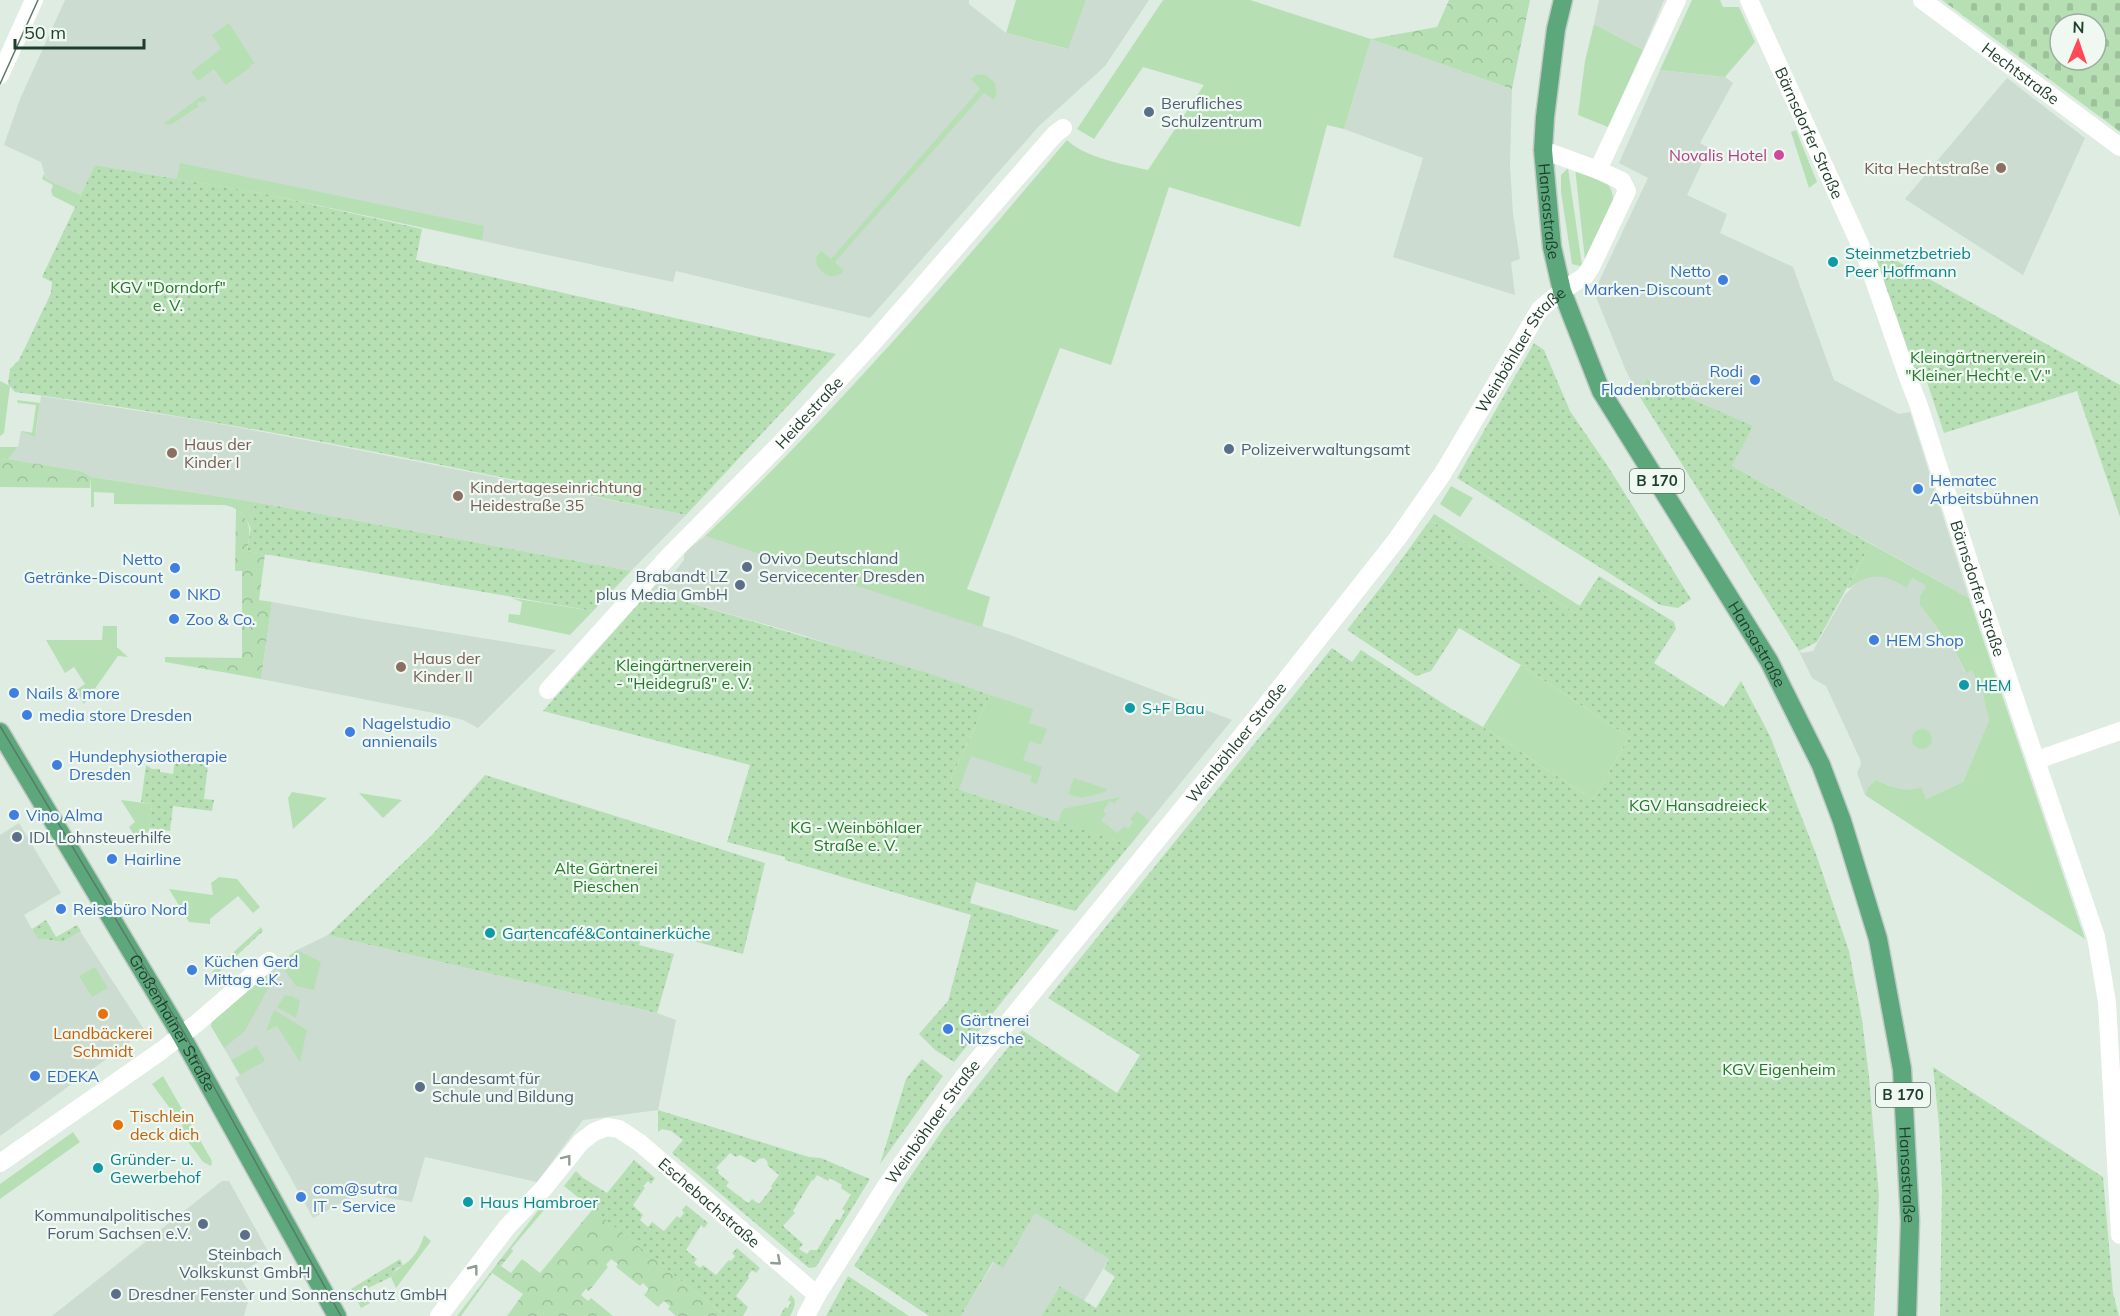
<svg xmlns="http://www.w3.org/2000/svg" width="2120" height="1316" font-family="Mulish,sans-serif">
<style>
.built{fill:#ccdcd0}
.grass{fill:#b6e0b4}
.forest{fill:url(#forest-crowns)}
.cemetery{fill:url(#cemetery-stones);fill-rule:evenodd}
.garden{fill:url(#garden-dots);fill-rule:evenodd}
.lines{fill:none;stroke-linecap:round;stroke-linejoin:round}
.major-casing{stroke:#c0c9c4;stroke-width:21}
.minor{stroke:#fff;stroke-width:18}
.major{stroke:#5da77d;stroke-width:18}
.tram{stroke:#587a66;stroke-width:1.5}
.oneway{stroke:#8e9e95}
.service-dot{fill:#5c6f8a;stroke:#eff8f1;stroke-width:2}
.hotel-dot{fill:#d1479c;stroke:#eff8f1;stroke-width:2}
.education-dot{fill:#8d6e63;stroke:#eff8f1;stroke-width:2}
.culture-dot{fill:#0f9aa8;stroke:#eff8f1;stroke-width:2}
.shop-dot{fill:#3f7fe0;stroke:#eff8f1;stroke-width:2}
.food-dot{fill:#e8710a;stroke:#eff8f1;stroke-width:2}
.labels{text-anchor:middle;stroke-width:4.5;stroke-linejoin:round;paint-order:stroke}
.shield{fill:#eff8f1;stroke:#5d7666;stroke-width:1.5}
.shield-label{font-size:15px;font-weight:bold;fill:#1e3e2b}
.street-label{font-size:16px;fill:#1e3e2b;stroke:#eff8f1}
.service-label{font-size:16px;fill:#4e5e75;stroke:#eff8f1;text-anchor:start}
.hotel-label{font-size:16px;fill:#b23c85;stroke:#eff8f1;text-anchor:end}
.education-label{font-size:16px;fill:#785e54;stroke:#eff8f1;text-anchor:start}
.culture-label{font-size:16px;fill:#0d838f;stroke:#eff8f1;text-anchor:start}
.shop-label{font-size:16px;fill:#366cbe;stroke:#eff8f1;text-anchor:start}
.park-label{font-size:16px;fill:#237929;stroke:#eff8f1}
.food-label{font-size:16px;fill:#c56008;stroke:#eff8f1}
</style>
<defs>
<pattern id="forest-crowns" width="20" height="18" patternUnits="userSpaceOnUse" patternTransform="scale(1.5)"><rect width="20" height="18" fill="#b6e0b4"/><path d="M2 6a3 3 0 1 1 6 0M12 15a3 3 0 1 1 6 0" fill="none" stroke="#9cc19b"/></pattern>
<pattern id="cemetery-stones" width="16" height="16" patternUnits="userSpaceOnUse" patternTransform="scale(1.5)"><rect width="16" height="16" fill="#b6e0b4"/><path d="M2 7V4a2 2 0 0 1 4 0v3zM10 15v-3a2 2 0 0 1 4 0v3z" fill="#9cc19b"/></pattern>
<pattern id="garden-dots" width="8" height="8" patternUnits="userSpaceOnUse" patternTransform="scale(1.5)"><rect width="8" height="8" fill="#b6e0b4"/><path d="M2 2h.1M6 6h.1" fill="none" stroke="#9cc19b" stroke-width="1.8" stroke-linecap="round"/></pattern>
</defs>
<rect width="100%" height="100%" fill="#deece2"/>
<path class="built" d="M65,0H969V4L1006,33L1067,49L1086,0H1149L1105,66L1039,126L870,318L676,271L673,282L270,195L95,165L81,195L46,179L41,162L4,145L20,99Z
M1599,0H1664L1643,50L1594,24Z
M1371,39L1512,89L1510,165L1513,214L1520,259L1511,262L1515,295L1393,257L1423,158L1344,129Z
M1660,70L1725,77L1733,83L1700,143L1709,148L1687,195L1727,214L1720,233L1793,267L1834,380L1899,414L1910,412L1969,598L1732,466L1752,426L1648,379L1638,394L1626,371L1594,292L1648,178L1619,163Z
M2007,78L2085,138L2023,275L1905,199Z
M41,396L192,419L333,445L686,515L631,571L255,502L91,477L81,471L8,459L18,447L21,431L36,433Z
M705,536L1010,635L1232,720L1130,845L954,788L990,695L799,634L650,591L661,578L673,574L684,560V555L687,550Z
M1882,576L1895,580L1912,578L1926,586L1920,596V605L1956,653L1965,672L1972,669L1983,694L1987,708L1989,720L1963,782L1926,799L1913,790H1902L1876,780L1868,787L1865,795L1857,773L1861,764L1860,759L1826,686L1812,678L1799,651L1802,653L1813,651L1844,596L1858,581L1869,577Z
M272,602L370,620L556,650L478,728L463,720L444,715L261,679Z
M19,823L61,893L24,915L37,938L62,942L80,931L145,1031L0,1136V835Z
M328,935L657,1013L676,1020L658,1110L583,1120L537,1182L425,1157L412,1202L360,1193L313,1218L235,1078L240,1075L211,1026L263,977L288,957L297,950Z
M222,1181H229L270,1255L238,1274L250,1294L244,1316H52Z
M1035,1213L1109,1259L1084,1301L1060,1286L1041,1316H961L994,1262L1003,1267Z"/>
<path class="grass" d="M1016,0H1086L1068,49L1006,33Z
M1163,0H1250L1371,39L1344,129L1327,125L1300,227L1169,187L1111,365L1060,348L967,589L990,597L982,627L705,536C835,413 951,277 1067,140C1084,157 1125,165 1148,170L1204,85L1143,67L1094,139L1077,129Z
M1692,0H1720L1723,7H1739L1755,42L1725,77L1660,70Z
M229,23L255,64L250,65L251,67L226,85L214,69L198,81L191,72L221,49L212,35Z
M1594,24L1643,50L1608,127L1578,115L1585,61Z
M978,74L986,75L995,83L997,93L994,100L984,93L835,262L844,271C834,281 823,276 817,265L816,257L821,251L831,259L980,89L971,79Z
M203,95L207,100L202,103L200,101L197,104L199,106L172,124L165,125L166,122Z
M1796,130L1817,182L1809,188L1791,132Z
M180,163L484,226L482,240L270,195L177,179Z
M1568,168L1582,265L1580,266L1572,264L1561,192V175Z
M1575,168C1593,176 1614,178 1613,201L1585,260Z
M44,174L46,179L81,195L75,207L53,196L51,191L53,185L42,179Z
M0,381L10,386L4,433L0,436Z
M17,400L40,403L35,437L21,431L32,433L36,405L18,403Z
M0,447H18L8,459L0,460Z
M91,477L255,502L251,529C245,515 239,508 225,505L114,504V493L94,492V507H91Z
M1451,486L1473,498L1460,517L1440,504Z
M1434,514L1580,606L1575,613L1430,520Z
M1871,544L1969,598L2085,939L1865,795L1868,787L1876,780C1891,786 1905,794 1921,787L1926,799L1963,782L1989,720L1983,694L1972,670L1966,673L1956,653L1920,605V596L1926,586L1912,578L1906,588C1888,574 1868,572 1850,588H1847Z
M512,598L593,611L570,635L508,622L509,614L520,615L522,602Z
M103,626H117V647L128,657L118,656L84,704L75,691L85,684L74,667L65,673L46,640H102Z
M1521,665L1629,737L1593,800L1483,727Z
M990,695L1033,709L1029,723L1047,729L1041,745L1030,741L1023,760L1042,767L1037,784L1030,782L1032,776L971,756L959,790L954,788L951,778Z
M1912 739a10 10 0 1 1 20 0a10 10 0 1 1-20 0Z
M1074,778L1107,789L1105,792L1082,798L1068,794Z
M292,792L327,798L293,829L288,798Z
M359,793L402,800L383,818Z
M1120,797L1114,804L1110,801L1103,811L1106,814L1101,820L1117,833L1124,826L1128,829L1133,822L1130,819L1137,811L1149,821L1130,845L1058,822L1063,809Z
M121,800L152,804L149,832L136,838L129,827L135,822Z
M219,877L237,879L260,907L253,913L238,896L210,919V924L189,922L169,889L213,895L211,883Z
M297,950L321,962L314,990L296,986L283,968L288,957Z
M95,967L108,988L92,997L79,976Z
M265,976L270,978L271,983L245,1031L224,1048L211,1026L212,1021Z
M285,995L292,996L300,1001L296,1018L277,1007Z
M274,1010L307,1030L300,1062L277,1026L266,1031Z
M257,1046L265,1061L240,1075L231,1060Z
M163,1076L212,1161L211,1166L203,1162L179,1129L183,1126L152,1084Z
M73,1132L80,1142L0,1199V1184Z
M424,1235L431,1241L396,1288L391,1277C395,1270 399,1269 405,1264C415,1257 421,1246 424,1235Z"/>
<path class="forest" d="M1449,0H1530L1512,89L1371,39L1437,27Z
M8,459L81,471L91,477L90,488L0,487V460Z
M236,508C253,523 250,530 247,551L265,554L259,600L272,602L261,679L165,662V657L242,658V571H235Z
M550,1197L556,1202V1207L550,1203L511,1249L513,1251L501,1266L511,1273L522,1259L540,1273L593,1209L725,1316H676L668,1309L670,1306L664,1301L658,1307L644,1295L649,1289L643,1283L640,1286L616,1267L618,1264L611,1259L606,1265L608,1267L589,1291L586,1289L581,1295L588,1301L591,1298L613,1316H507L523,1294L492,1273L461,1316H457L547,1199Z"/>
<path class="cemetery" d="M1942,0H2120V132L2111,125ZM2060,24H2096V60H2060Z"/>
<path class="garden" d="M95,165L270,195L422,229L416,260L836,354L686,515C464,470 240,421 15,392L8,384L10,369L19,360L51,293L52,282L42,277Z
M1868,245L2120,385V517L2077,391L1944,433L1927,382L1913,375Z
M1534,343L1544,350L1570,411L1607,465L1691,599L1678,608L1660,605L1457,478Z
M1647,379L1753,426L1732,466L1871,544L1817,642L1799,651L1638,394Z
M255,502L631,571L593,611L247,551Z
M1430,520L1575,613L1599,576L1674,622L1676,629L1654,663L1724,707L1741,681L1770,736L1816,854L1849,951L1862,1020L1869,1077L1879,1196L1874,1316H1041L1060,1286L1096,1308L1115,1277L1104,1269L1109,1259L1035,1213L1003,1268L993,1262L961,1316H929L854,1266L906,1183L944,1128L1022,1030L1117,1093L1140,1055L1048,998L1332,648L1352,662L1361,650L1450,708L1483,727L1593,800L1629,737L1521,665L1459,628L1431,671L1416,676L1347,630L1385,582Z
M650,591L934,675L990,695L951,778L954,788L1130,845L1075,911L976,882L970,903L1059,930L954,1062L935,1050L919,1034L948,1001L971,915L785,860V857L727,842L750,765L543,711Z
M175,760L208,765L204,799L214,800L212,811L173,806L170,831L149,828L152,804L141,802L146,765L152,769H160V772L173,774Z
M485,775L765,863L743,954L644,928L639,945L674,954L657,1013L328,935L432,835Z
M46,920L56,937L77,925L81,931L62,942L37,938L32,929Z
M261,927L263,931L215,976L212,972Z
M922,1059L943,1076L880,1164L906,1079Z
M1933,1067L2103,1177L2113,1293L2119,1316H1940L1942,1188L1939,1124Z
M658,1110L809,1157L821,1158L870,1179L816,1267L809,1268L672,1153L683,1140L671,1131L662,1129L658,1132ZM730,1153L736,1157L740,1155L755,1163L759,1159L764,1158L767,1161L768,1166L779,1175L771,1186L772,1188L759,1204L752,1199L748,1203L726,1186L729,1182L718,1173L719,1170L716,1168ZM817,1175L828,1181L830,1178L842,1185L841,1188L851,1195L842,1209L845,1211L840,1220L836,1219L817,1250H810L807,1254L799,1249L803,1244L783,1226L795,1213L793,1211L812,1180L813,1181Z
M634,1160L655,1178L651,1184L648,1181L643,1186L645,1188L633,1205L643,1215L640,1220L648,1227L652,1222L664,1231L677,1216L680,1218L684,1213L682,1210L686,1205L708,1223L704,1228L701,1225L686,1250L697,1259L694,1263L700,1268L703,1265L716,1275L729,1260L731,1261L735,1256L732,1253L737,1248L760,1268L756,1273L752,1270L748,1276L749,1278L736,1296L748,1307L743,1316H725L564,1186L576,1171L583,1178L607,1193Z
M400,1259L403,1266L397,1268L391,1277L364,1290L370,1303L361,1308L351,1289Z
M848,1276L909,1316H826Z
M791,1295C798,1302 794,1308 790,1316H780L785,1307L788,1308L791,1302L788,1300Z"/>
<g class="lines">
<defs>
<g id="major">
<path id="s6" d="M1563,0L1556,29L1545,117L1543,150L1552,247L1562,291L1601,391L1769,661L1821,765L1842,821L1878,939L1902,1069L1910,1221L1907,1316"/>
<path id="s7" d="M0,732L181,1035L337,1316"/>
</g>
</defs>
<use href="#major" class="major-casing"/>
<g class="minor">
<path id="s1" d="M1749,0L1867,260L1907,375L1919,406L1981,599L2096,937L2107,1002L2120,1235"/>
<path id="s2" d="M1922,0L2120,147"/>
<path d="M0,75L34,0"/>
<path d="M1598,170L1677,0"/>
<path id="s3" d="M548,690L670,555L779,445L870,346L1055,134L1063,128"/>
<path d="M2037,760L2120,731"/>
<path d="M0,1163L161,1051L197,1023L269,961"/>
<path id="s4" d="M439,1316L507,1227L544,1188L581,1142L594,1132L607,1127L619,1129L640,1143L817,1295"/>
<path id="s5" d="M806,1316L817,1295L886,1186L962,1079L1241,737L1397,539L1443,473L1540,309L1562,291L1585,276L1591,267L1627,191L1622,181L1598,170L1543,150"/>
</g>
<use href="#major" class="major"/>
<path class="tram" d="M0,84L38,0
M0,726L184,1033L341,1316"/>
</g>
<defs><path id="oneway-chevron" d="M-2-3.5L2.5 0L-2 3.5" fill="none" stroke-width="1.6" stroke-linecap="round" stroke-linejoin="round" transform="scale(1.5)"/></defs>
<g class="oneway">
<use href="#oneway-chevron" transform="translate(567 1159) rotate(-52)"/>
<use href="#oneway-chevron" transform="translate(777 1261) rotate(41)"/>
<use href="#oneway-chevron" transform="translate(474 1269) rotate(-53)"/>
</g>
<g class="service-dot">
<circle cx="1149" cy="112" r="6"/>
<circle cx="1229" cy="449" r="6"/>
<circle cx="747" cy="567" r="6"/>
<circle cx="740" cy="585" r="6"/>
<circle cx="17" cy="837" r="6"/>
<circle cx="420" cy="1087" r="6"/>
<circle cx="203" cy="1224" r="6"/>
<circle cx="245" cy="1235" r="6"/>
<circle cx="116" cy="1294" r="6"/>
</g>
<circle class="hotel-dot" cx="1779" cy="155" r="6"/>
<g class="education-dot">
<circle cx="2001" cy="168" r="6"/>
<circle cx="172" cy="453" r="6"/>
<circle cx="458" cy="496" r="6"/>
<circle cx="401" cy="667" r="6"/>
</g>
<g class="culture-dot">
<circle cx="1833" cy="262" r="6"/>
<circle cx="1964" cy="685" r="6"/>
<circle cx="1130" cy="708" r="6"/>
<circle cx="490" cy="933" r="6"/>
<circle cx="98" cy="1168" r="6"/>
<circle cx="468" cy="1202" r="6"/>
</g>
<g class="shop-dot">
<circle cx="1723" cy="280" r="6"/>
<circle cx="1755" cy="380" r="6"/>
<circle cx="1918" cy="489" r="6"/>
<circle cx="175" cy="568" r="6"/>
<circle cx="175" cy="594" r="6"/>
<circle cx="174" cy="619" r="6"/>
<circle cx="1874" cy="640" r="6"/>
<circle cx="14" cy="693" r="6"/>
<circle cx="27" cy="715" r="6"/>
<circle cx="350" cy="732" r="6"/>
<circle cx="57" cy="765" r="6"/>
<circle cx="14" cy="815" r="6"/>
<circle cx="112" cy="859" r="6"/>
<circle cx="61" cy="909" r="6"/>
<circle cx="192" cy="970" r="6"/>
<circle cx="948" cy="1029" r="6"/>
<circle cx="35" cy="1076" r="6"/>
<circle cx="301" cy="1197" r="6"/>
</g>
<g class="food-dot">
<circle cx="103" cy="1014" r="6"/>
<circle cx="118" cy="1125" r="6"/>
</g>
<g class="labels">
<g class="shield">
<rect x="1630" y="469" width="54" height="24" rx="4.5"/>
<rect x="1876" y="1083" width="54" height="24" rx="4.5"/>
</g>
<g class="shield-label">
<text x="1657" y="486">B 170</text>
<text x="1903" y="1100">B 170</text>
</g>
<g class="street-label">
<text dy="6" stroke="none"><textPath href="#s2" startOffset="123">Hechtstraße</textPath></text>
<text dy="6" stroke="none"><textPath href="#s1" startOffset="146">Bärnsdorfer Straße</textPath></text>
<text dy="6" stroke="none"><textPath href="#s6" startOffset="213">Hansastraße</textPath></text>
<text dy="6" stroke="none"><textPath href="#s5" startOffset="1204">Weinböhlaer Straße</textPath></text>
<text dy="6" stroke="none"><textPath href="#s3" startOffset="381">Heidestraße</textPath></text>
<text dy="6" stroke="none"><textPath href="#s1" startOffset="632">Bärnsdorfer Straße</textPath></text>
<text dy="6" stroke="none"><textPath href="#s6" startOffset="699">Hansastraße</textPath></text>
<text dy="6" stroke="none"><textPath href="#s5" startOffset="718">Weinböhlaer Straße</textPath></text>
<text dy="6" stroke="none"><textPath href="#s7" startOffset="338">Großenhainer Straße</textPath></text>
<text dy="6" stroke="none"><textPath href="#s5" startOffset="232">Weinböhlaer Straße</textPath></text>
<text dy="6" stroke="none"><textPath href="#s6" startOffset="1257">Hansastraße</textPath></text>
<text dy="6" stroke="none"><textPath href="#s4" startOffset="384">Eschebachstraße</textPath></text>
</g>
<g class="service-label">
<text x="1161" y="109">Berufliches<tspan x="1161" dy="18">Schulzentrum</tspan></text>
<text x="1241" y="455">Polizeiverwaltungsamt</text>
<text x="759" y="564">Ovivo Deutschland<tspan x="759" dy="18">Servicecenter Dresden</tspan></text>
<text x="728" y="582" text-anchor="end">Brabandt LZ<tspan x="728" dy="18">plus Media GmbH</tspan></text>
<text x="29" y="843">IDL Lohnsteuerhilfe</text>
<text x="432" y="1084">Landesamt für<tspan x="432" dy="18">Schule und Bildung</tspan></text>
<text x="191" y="1221" text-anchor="end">Kommunalpolitisches<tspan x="191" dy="18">Forum Sachsen e.V.</tspan></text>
<text x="245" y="1260" text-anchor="middle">Steinbach<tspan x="245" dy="18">Volkskunst GmbH</tspan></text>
<text x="128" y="1300">Dresdner Fenster und Sonnenschutz GmbH</text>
</g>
<g class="hotel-label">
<text x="1767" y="161">Novalis Hotel</text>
</g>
<g class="education-label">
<text x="1989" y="174" text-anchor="end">Kita Hechtstraße</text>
<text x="184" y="450">Haus der<tspan x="184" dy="18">Kinder I</tspan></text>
<text x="470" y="493">Kindertageseinrichtung<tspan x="470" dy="18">Heidestraße 35</tspan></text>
<text x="413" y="664">Haus der<tspan x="413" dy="18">Kinder II</tspan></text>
</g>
<g class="culture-label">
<text x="1845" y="259">Steinmetzbetrieb<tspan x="1845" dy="18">Peer Hoffmann</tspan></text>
<text x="1976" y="691">HEM</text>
<text x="1142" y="714">S+F Bau</text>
<text x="502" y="939">Gartencafé&amp;Containerküche</text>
<text x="110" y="1165">Gründer- u.<tspan x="110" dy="18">Gewerbehof</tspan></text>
<text x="480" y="1208">Haus Hambroer</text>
</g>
<g class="shop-label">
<text x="1711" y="277" text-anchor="end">Netto<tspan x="1711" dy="18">Marken-Discount</tspan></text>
<text x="1743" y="377" text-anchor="end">Rodi<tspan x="1743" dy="18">Fladenbrotbäckerei</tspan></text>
<text x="1930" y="486">Hematec<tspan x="1930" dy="18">Arbeitsbühnen</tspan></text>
<text x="163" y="565" text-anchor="end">Netto<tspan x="163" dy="18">Getränke-Discount</tspan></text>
<text x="187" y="600">NKD</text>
<text x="186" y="625">Zoo &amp; Co.</text>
<text x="1886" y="646">HEM Shop</text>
<text x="26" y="699">Nails &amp; more</text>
<text x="39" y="721">media store Dresden</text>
<text x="362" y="729">Nagelstudio<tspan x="362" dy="18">annienails</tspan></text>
<text x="69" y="762">Hundephysiotherapie<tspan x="69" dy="18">Dresden</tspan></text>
<text x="26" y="821">Vino Alma</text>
<text x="124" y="865">Hairline</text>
<text x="73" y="915">Reisebüro Nord</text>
<text x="204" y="967">Küchen Gerd<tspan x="204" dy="18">Mittag e.K.</tspan></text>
<text x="960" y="1026">Gärtnerei<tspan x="960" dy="18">Nitzsche</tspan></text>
<text x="47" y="1082">EDEKA</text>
<text x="313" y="1194">com@sutra<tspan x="313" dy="18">IT - Service</tspan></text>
</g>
<g class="park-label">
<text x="168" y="293">KGV "Dorndorf"<tspan x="168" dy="18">e. V.</tspan></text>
<text x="1978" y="363">Kleingärtnerverein<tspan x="1978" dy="18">"Kleiner Hecht e. V."</tspan></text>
<text x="684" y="671">Kleingärtnerverein<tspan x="684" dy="18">- "Heidegruß" e. V.</tspan></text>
<text x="1698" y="811">KGV Hansadreieck</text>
<text x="856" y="833">KG - Weinböhlaer<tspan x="856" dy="18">Straße e. V.</tspan></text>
<text x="606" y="874">Alte Gärtnerei<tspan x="606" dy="18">Pieschen</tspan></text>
<text x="1779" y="1075">KGV Eigenheim</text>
</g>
<g class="food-label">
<text x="103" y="1039">Landbäckerei<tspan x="103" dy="18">Schmidt</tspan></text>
<text x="130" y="1122" text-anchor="start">Tischlein<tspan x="130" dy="18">deck dich</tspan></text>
</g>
</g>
<g transform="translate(2078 42) rotate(2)"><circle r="28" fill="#eff8f1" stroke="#9baea2" stroke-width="1.5"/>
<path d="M0-4.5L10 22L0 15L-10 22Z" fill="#ff4956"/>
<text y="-9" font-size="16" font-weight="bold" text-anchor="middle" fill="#1e3e2b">N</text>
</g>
<path d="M15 39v9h129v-9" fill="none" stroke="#1e3e2b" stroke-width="3"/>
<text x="24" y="39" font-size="18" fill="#1e3e2b" stroke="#eff8f1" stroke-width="4.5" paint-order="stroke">50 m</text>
</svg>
